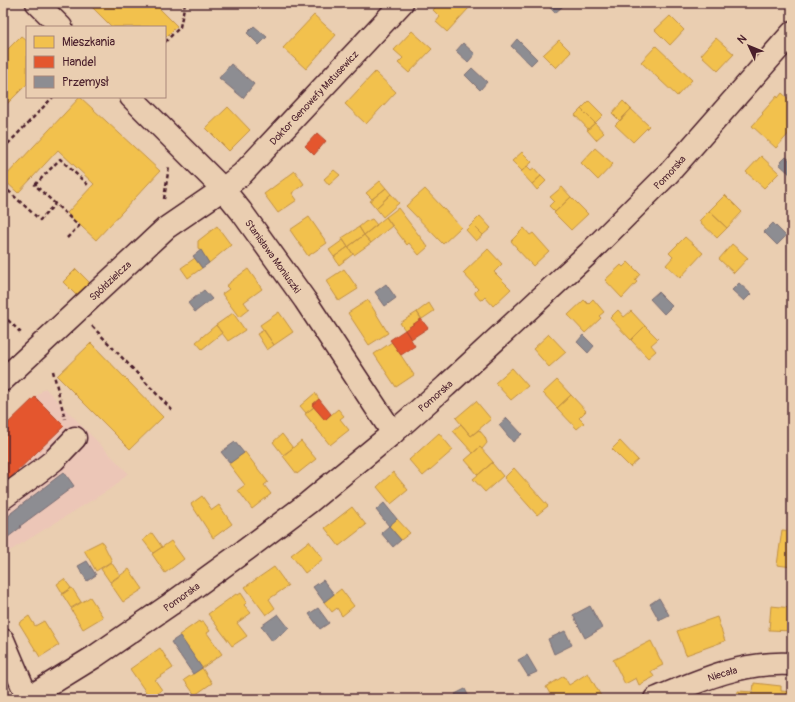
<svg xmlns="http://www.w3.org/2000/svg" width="795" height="702" font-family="Pangolin,sans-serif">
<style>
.built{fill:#ecc6b7}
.homes{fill:#f2c14e;stroke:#c09044}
.shops{fill:#e4572e;stroke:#b6462d}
.industry{fill:#8d8d92;stroke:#796c73}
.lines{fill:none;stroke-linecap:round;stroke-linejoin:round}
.minor-casing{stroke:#4a1f2b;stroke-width:25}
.path{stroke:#4a1f2b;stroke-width:2.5;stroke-dasharray:4 3;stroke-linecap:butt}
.minor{stroke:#eaceb1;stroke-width:22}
.labels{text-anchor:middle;stroke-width:4;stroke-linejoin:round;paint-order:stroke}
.street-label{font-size:10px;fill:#4a1f2b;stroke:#eaceb1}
</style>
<rect width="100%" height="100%" fill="#eaceb1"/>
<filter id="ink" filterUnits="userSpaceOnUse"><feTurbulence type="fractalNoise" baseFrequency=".025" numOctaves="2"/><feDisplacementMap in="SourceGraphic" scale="8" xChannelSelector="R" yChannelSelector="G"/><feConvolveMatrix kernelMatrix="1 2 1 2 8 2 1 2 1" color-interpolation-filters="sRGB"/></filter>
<g filter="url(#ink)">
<path class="built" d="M45,388L128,473L115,486L3,555V428Z"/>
<path class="homes" d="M88,3H154L177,26L165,38V27H112Z
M439,3H464L469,8L447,32L436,22L440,17L433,10Z
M314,15L336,35L306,69L283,48Z
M670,16L684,30L670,45L655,30Z
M412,31L432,49L409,73L398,63L403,58L394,50Z
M21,36L27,41V84L3,108V54Z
M716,38L734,54L718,71L701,55Z
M559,40L571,52L556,68L543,55Z
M656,46L692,80L677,96L641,62Z
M375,72L396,92L366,124L345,104Z
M782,93L792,102V130L776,148L752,126L763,114L762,113L777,96L778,98Z
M80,97L160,171L96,240L67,213L94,184L58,150L18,193L3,179Z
M589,101L603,115L595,123L581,109Z
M623,101L631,109L620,121L612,113Z
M228,107L250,130L229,151L206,128Z
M581,109L595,123L588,129L575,115Z
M631,109L649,126L633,142L615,125Z
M595,123L604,133L596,140L587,130Z
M595,148L613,164L598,180L581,163Z
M522,152L532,162L522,171L512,161Z
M761,156L779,173L764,188L746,172Z
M527,166L531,170L534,168L541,176L532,184L521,172Z
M334,170L340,175L329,185L324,179Z
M295,171L304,184L292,193L297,200L278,213L264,194Z
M541,176L546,181L537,190L532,184Z
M380,181L386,188L372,199L366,193Z
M562,187L571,197L555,212L549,206L554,201L550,197Z
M386,188L391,194L376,208L370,201Z
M425,189L461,227L443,244L406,206Z
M391,194L399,203L383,217L376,208Z
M725,195L742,212L727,228L709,211Z
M571,197L588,214L571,230L554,213Z
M398,208L428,247L419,255L409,243L407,245L386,217Z
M709,211L727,228L717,238L699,221Z
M480,216L491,228L483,235L472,224Z
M309,217L327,243L308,256L290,230Z
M386,217L392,226L371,243L364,235Z
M372,219L377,225L364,235L359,227L365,222Z
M472,224L483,235L476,241L466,230Z
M217,226L231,245L209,263L198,248V241Z
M359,227L364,235L348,247L342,238Z
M524,228L530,235L533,233L549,251L533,266L516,248H517L511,241Z
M364,235L371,243L354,255L348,247Z
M685,237L703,253L680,278L666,265L673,257L669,253Z
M343,240L348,247L334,257L329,250Z
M732,244L748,258L734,273L719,259Z
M348,247L353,254L339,265L334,257Z
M488,249L502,264L494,272L511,289L493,306L485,297L482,300H480L475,294V292L478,289L463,273Z
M195,258L202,268L188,278L181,268Z
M628,262L640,274L635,280L637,282L622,298L605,280L621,265L623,267Z
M76,269L91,284L78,297L63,282Z
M248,269L262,289L244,302L249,309L239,317L222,294L229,289L226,286L230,283V282Z
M344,269L358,289L339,301L326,281Z
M593,299L604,312L599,316L601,318L585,333L568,315L584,300L588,304Z
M368,300L388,333L369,345L348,313Z
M429,303L434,311L422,319L417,312Z
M618,310L624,317L631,311L645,326L631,340L610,318Z
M279,312L293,332L274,345L260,325Z
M417,312L421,319L405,330L400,323Z
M233,313L245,330L228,341L216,325Z
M216,325L222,333L202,349L196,342Z
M645,326L658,339L651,345L656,351L648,358L631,340Z
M264,330L274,345L267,350L257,334Z
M549,334L566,352L549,367L533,349Z
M392,342L414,375L396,387L374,354Z
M91,343L163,417L130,449L57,376Z
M512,368L528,386L511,400L495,383Z
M557,380L571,395L557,408L543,393Z
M315,393L319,399L312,405L314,407L306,413L300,406Z
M571,395L586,411L579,418L584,423L577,429L557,408Z
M476,401L491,419L471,436L456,418Z
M314,407L325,420L338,409L344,416L340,419L349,430L330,445L305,414Z
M461,424L471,436L479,430L485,437L487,443L482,449L480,447L473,453L453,431Z
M439,433L453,450L423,476L409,460Z
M282,434L293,448L283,455L273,442Z
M301,441L316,459L297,474L283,456Z
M620,441L638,460L630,467L612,449Z
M480,447L493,462L478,475L465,460Z
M245,452L268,482L264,485L271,494L252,509L238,490L245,485L229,464Z
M492,463L503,476L485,492L473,479Z
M514,468L548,506L537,515L504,478Z
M393,472L408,490L391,504L377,487Z
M202,496L212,510L219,505L232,524L213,538L191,504Z
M352,507L366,525L339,546L325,528Z
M397,519L410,533L401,540L389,526Z
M782,530L792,531V567L777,565Z
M152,533L162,547L153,553L143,540Z
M102,541L112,561L96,571L84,550Z
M171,541L184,559L165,573L152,554Z
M309,541L323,559L305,573L291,555Z
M111,562L120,575L110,582L101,569Z
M274,567L288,586L269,599L275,608L266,615L245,587Z
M129,569L143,589L123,602L110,583Z
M64,579L71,588L63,594L57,584Z
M72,588L81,602L71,608L62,594Z
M341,589L354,606L342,616L337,608L332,612L324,602Z
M241,593L247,602L244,605L251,613L237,623L247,636L232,646L208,614L236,594L238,595Z
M90,597L103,617L83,629L71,609Z
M771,606L792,608V631L769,630Z
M29,616L35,626L44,621L59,645L40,657L19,623Z
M717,617L725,641L686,655L677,631Z
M199,621L200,623L203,621L210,631L207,633L222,654L202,668L179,635Z
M651,641L663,665L651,671L654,677L639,685L636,678L625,684L613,660Z
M160,648L173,668L155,680L162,690L150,698L130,669Z
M202,668L212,683L195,695L184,680Z
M588,673L601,696L596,699H553L546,687L564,676L569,685Z
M754,683L781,686V691L792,692V699H737L738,691L753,692Z"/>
<path class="shops" d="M317,133L326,141L314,155L305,146Z
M421,319L428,328L411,339L405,330Z
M405,330L415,346L401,355L390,340Z
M35,397L64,426L9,479L3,473V428Z
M319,399L331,414L325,420L312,405Z"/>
<path class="industry" d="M546,3H561L563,6L555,13Z
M254,26L267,37L259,45L247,33Z
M517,39L537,59L531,65L511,46Z
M463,43L475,54L468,62L456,51Z
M231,64L254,84L243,98L219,78Z
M472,68L487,82L480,90L465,75Z
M786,157L792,162V176L779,164Z
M773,223L786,236L777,245L764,232Z
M201,250L209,263L202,268L193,256Z
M739,283L751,294L744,301L732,290Z
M386,284L396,298L385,306L375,292Z
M204,290L212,299L195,312L188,303Z
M658,292L672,306L664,314L650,299Z
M583,335L594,346L588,353L577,342Z
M507,418L522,434L513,442L499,425Z
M235,442L244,453L230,463L221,452Z
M64,472L74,486L20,526L21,527L3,541V520L11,514V513Z
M384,503L397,519L389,526L376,510Z
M389,526L401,540L393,547L381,533Z
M87,561L96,575L87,581L78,566Z
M323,580L334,594L324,602L313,587Z
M659,598L669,615L659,620L650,604Z
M590,606L602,628L585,638L573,615Z
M318,608L329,623L320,629L309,614Z
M278,614L289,628L272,641L261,626Z
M565,631L572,645L554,654L548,639Z
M180,636L202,668L193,674L171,642Z
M527,655L537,672L528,676L518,660Z
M465,689L470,699H458L455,694Z"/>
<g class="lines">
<defs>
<g id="minor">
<path d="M37,3L61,27"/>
<path id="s1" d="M131,97L223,189L241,211L305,300L381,415L393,433"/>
<path id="s2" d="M3,380L166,228L223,189L242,174L402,3"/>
<path d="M3,498L40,471L54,460L75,438"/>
<path d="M3,640L28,699"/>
<path id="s3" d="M26,699L94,657L171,604L247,549L308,503L393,433L446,386L589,253L668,174L792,33"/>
<path id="s4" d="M655,699C700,680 743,661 792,664"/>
</g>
</defs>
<use href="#minor" class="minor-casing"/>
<path class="path" d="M165,42L180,27L185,3
M3,149L53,97
M3,186L40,220L55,204
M164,199L169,166
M67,238L79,226L35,185L60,159L88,185
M3,315L22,334
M92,326L172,410
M53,371L65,419"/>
<use href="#minor" class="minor"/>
</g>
</g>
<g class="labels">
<g class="street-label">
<text dy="4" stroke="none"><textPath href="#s2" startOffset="421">Doktor Genowefy Matusewicz</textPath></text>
<text dy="4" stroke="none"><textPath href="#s3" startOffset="834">Pomorska</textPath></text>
<text dy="4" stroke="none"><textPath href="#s1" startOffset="214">Stanisława Moniuszki</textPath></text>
<text dy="4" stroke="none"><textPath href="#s2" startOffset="146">Spółdzielcza</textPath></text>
<text dy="4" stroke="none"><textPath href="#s3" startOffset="510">Pomorska</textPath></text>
<text dy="4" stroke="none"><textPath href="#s3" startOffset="186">Pomorska</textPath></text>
<text dy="4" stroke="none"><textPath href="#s4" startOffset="72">Niecała</textPath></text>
</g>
</g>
<rect width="795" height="702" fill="none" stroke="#eaceb1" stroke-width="16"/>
<rect x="8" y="8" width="779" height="686" fill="none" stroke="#4a1f2b" stroke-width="1.5" filter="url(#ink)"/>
<rect x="26" y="26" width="140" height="72" fill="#eaceb1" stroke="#aa887b"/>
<rect x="34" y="36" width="20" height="12" fill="#f2c14e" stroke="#aa887b"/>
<text x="62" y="46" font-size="12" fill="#4a1f2b">Mieszkania</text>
<rect x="34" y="56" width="20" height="12" fill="#e4572e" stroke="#aa887b"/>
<text x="62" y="66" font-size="12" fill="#4a1f2b">Handel</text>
<rect x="34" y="76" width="20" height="12" fill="#8d8d92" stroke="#aa887b"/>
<text x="62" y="86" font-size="12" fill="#4a1f2b">Przemysł</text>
<g transform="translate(749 46) rotate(314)" stroke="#eaceb1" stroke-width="3" paint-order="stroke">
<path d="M0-3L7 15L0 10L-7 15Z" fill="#4a1f2b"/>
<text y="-6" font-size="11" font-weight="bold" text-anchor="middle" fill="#4a1f2b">N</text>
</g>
</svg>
